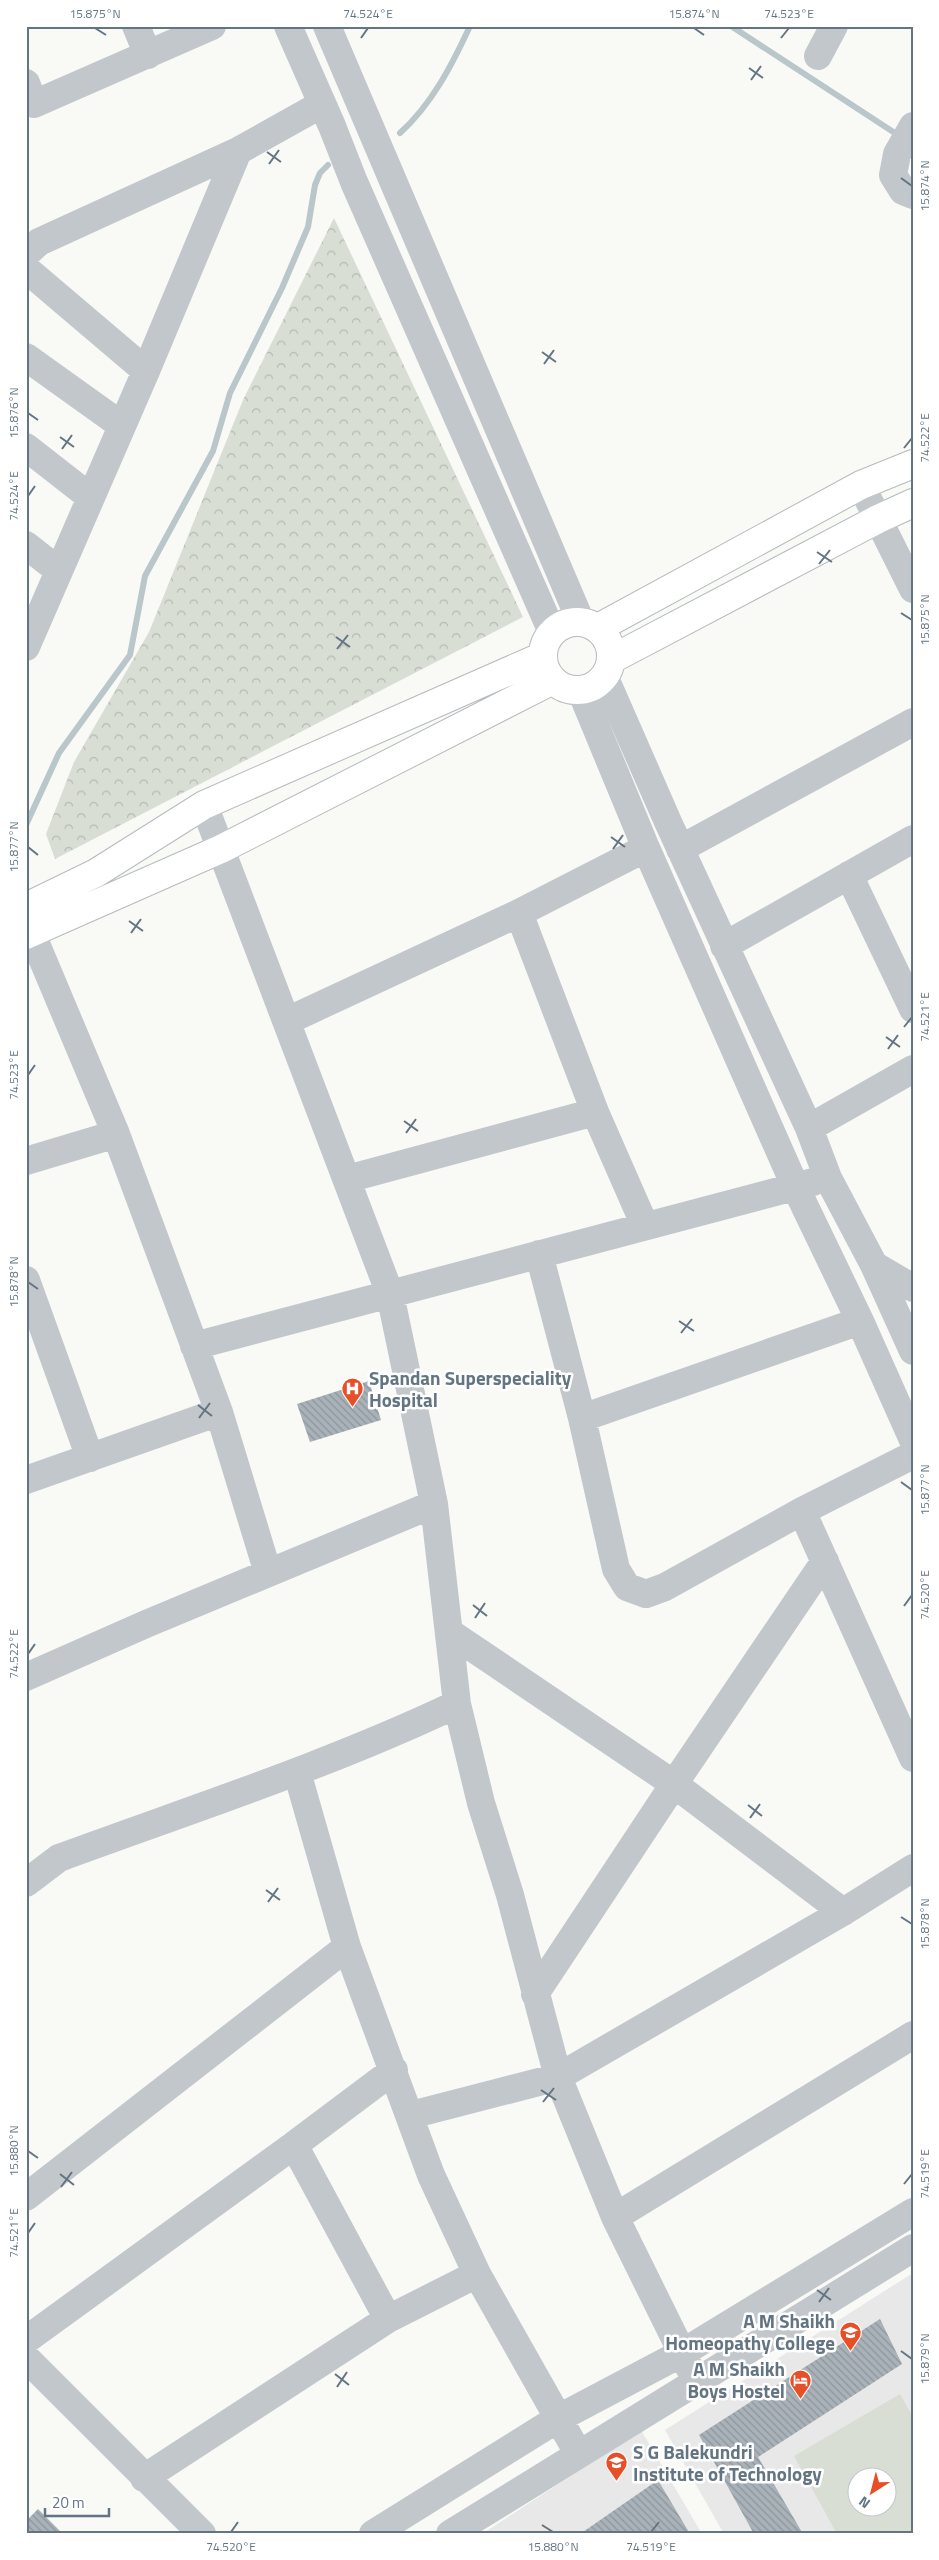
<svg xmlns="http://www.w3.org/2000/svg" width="939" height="2560" font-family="'Titillium Web',sans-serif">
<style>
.built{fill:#e7e8e7;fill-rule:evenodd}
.forest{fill:url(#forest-crowns)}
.pitch{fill:#d9ded5;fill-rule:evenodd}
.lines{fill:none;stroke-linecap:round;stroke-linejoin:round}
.stream{stroke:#b9c6ca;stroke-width:6}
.building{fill:url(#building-back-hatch)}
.major-casing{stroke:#b5bbbf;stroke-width:30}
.minor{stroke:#c2c7cb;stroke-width:28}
.major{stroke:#fff;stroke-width:28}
.ticks{fill:none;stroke:#637582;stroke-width:2}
.labels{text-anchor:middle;stroke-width:5;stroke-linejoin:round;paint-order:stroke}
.poi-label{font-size:19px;font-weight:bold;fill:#637582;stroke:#fff;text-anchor:start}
.neatline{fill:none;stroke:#637582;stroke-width:2}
.ticks-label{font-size:12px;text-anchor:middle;fill:#637582}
</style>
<defs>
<pattern id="forest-crowns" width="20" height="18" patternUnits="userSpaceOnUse" patternTransform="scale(1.25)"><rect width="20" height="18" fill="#d9ded5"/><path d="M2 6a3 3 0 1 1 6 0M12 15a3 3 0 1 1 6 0" fill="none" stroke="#b4b9b2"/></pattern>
<pattern id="building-back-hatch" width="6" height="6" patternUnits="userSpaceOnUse" patternTransform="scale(1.25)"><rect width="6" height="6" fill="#a9b2b8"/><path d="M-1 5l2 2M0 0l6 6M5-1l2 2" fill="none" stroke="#8d959b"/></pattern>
</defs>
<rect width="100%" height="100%" fill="#f9f9f6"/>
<path class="built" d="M913,2273V2534H724L665,2430ZM856,2478H886V2508H856Z
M641,2430L702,2534H482Z"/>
<path class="forest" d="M334,218L523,617L55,859L46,834L74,762L149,632L243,400Z"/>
<path class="pitch" d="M900,2394L913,2417V2534H837L794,2456ZM856,2478H886V2508H856Z"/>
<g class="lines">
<path class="stream" d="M731,26L901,137
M400,133C432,104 452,65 470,26
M26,825L59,753L130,655L145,576L213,451L230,393L282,288L308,227L315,185L320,173L328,165"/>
</g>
<path class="building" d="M369,1381L381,1420L310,1442L297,1404Z
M880,2319L902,2364L758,2457L803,2534H754L699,2435Z
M658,2480L690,2534H580Z
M38,2509L63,2534H26V2521Z"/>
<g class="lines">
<defs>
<path id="major" d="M543 656a34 34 0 1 1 68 0a34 34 0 1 1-68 0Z
M598,628L861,485L913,464
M612,659L878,519L913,503
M26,907L96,873L204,805L543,656
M26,935L221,849L553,680"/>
</defs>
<use href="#major" class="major-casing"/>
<path class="minor" d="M136,26L148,55
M288,26L332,126L354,182L552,632
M327,26L581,622
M818,56L834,26
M26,83L34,104L212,26
M913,126L897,154L893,175L903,191L913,195
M26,254L39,242L238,151L322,104
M26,269L146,371
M26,357L121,425
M26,447L90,497
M861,485L913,589
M26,545L59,571
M26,647L146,371L238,151
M605,678L668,822L809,1128L828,1178L874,1265L913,1351
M581,691L646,848L795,1186L860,1321L913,1440
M204,805L390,1294L434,1504L457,1704L481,1803L510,1895L558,2077L615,2217L696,2381
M680,849L913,722
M849,875L913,1009
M519,913L646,848
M26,920L116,1134L26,1161
M724,946L913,839
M287,1021L519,913L595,1112L347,1179
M595,1112L645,1226
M809,1128L913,1069
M539,1254L582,1418L616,1569L627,1587L646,1594L665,1587L802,1511
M874,1265L913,1288
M26,1280L90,1458
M194,1346L813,1182
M219,1412L268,1573
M582,1418L860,1321
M913,1455L802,1511L913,1758
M26,1480L219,1412L116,1134
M449,1632L674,1784L843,1912
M26,1677L146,1624L434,1504
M297,1772L347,1947L431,2175L477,2274L578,2453
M26,1883L59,1858C192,1809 329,1765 457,1704
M535,1994L674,1784L825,1561
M411,2115L558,2077L843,1912L913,1868
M294,2145L394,2070
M26,2197L347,1947
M615,2217L913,2035
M26,2340L294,2145L388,2319
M26,2358L202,2534
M144,2478L388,2319L477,2274
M373,2534L559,2418L682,2353L913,2212
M450,2534L913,2248"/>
<use href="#major" class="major"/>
</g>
<path class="ticks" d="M95,28L106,35M694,28L704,35M361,38L368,28M781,38L789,28M749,68L763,78M751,80L761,66M267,152L281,162M269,164L279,150M901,178L912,186M542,352L556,362M544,364L554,350M28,413L38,420M60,437L74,447M904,448L912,438M62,449L72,435M28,496L35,486M817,552L832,562M819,564L830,550M901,613L912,620M336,637L350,647M337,649L348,635M611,837L625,847M28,847L38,855M613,849L623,835M129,921L143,931M131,933L141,919M904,1027L912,1017M886,1037L900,1047M888,1049L898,1035M28,1075L35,1065M404,1121L418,1131M406,1133L416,1119M28,1282L38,1289M679,1321L694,1331M681,1333L692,1319M198,1405L212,1416M199,1418L210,1403M901,1482L912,1490M473,1605L487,1616M904,1606L912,1595M475,1618L485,1603M28,1654L35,1644M748,1805L762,1816M750,1818L760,1804M266,1890L280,1900M268,1902L278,1888M901,1917L912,1924M541,2090L556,2100M543,2102L554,2088M28,2151L38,2158M60,2174L74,2185M904,2184L912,2174M61,2187L72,2172M28,2233L35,2223M817,2290L831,2300M819,2302L829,2288M901,2351L912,2359M335,2374L349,2385M337,2387L347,2372M542,2525L553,2532M231,2532L238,2522M651,2532L659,2522"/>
<defs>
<symbol id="hospital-pin" viewBox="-11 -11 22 30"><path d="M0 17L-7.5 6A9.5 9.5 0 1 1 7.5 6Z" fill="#e74f28" stroke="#fff"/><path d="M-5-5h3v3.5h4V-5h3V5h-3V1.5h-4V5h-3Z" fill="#fff"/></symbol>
<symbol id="university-pin" viewBox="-11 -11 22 30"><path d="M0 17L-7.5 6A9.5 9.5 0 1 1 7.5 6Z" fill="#e74f28" stroke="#fff"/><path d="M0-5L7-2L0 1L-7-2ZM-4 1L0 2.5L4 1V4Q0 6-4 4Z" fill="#fff"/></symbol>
<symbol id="hotel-pin" viewBox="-11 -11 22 30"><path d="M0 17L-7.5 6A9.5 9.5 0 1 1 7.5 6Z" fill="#e74f28" stroke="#fff"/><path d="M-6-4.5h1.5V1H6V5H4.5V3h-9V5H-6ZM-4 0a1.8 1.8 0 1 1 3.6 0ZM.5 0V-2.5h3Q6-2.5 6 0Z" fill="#fff"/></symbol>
</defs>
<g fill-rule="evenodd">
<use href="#hospital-pin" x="340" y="1376" width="25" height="34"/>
<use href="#university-pin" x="838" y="2320" width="25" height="34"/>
<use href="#hotel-pin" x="788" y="2368" width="25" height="34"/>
<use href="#university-pin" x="604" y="2450" width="25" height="34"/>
</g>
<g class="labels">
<g class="poi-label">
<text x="369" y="1385">Spandan Superspeciality<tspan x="369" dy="22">Hospital</tspan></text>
<text x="835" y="2328" text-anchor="end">A M Shaikh<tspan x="835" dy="22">Homeopathy College</tspan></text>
<text x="785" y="2376" text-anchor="end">A M Shaikh<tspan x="785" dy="22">Boys Hostel</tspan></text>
<text x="633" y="2459">S G Balekundri<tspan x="633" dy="22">Institute of Technology</tspan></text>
</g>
</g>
<rect width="939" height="2560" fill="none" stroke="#ffffff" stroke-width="55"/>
<g transform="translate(872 2492) rotate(216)"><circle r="24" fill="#ffffff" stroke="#c1c8cd"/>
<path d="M0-4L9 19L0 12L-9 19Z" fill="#e74f28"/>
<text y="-8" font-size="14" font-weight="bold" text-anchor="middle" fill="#637582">N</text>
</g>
<path d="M45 2508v8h64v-8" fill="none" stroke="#637582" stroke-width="2.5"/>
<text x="52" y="2508" font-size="15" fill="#637582" stroke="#ffffff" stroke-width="4" paint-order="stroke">20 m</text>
<rect x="28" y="28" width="884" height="2504" class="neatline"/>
<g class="ticks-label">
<text x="95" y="18">15.875°N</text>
<text x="368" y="18">74.524°E</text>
<text x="694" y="18">15.874°N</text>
<text x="789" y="18">74.523°E</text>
<text transform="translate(925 186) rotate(-90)" y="4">15.874°N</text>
<text transform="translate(14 413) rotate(-90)" y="4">15.876°N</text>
<text transform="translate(925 438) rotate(-90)" y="4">74.522°E</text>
<text transform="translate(14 496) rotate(-90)" y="4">74.524°E</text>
<text transform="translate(925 620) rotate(-90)" y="4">15.875°N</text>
<text transform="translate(14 847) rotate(-90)" y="4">15.877°N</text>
<text transform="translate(925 1017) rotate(-90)" y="4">74.521°E</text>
<text transform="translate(14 1075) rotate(-90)" y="4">74.523°E</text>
<text transform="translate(14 1282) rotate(-90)" y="4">15.878°N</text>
<text transform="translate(925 1490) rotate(-90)" y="4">15.877°N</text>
<text transform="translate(925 1595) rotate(-90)" y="4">74.520°E</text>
<text transform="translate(14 1654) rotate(-90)" y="4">74.522°E</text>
<text transform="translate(925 1924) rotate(-90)" y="4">15.878°N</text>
<text transform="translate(14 2151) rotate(-90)" y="4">15.880°N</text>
<text transform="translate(925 2174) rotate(-90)" y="4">74.519°E</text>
<text transform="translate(14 2233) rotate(-90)" y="4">74.521°E</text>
<text transform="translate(925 2359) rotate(-90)" y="4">15.879°N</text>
<text x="231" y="2551">74.520°E</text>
<text x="553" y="2551">15.880°N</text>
<text x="651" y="2551">74.519°E</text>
</g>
</svg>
